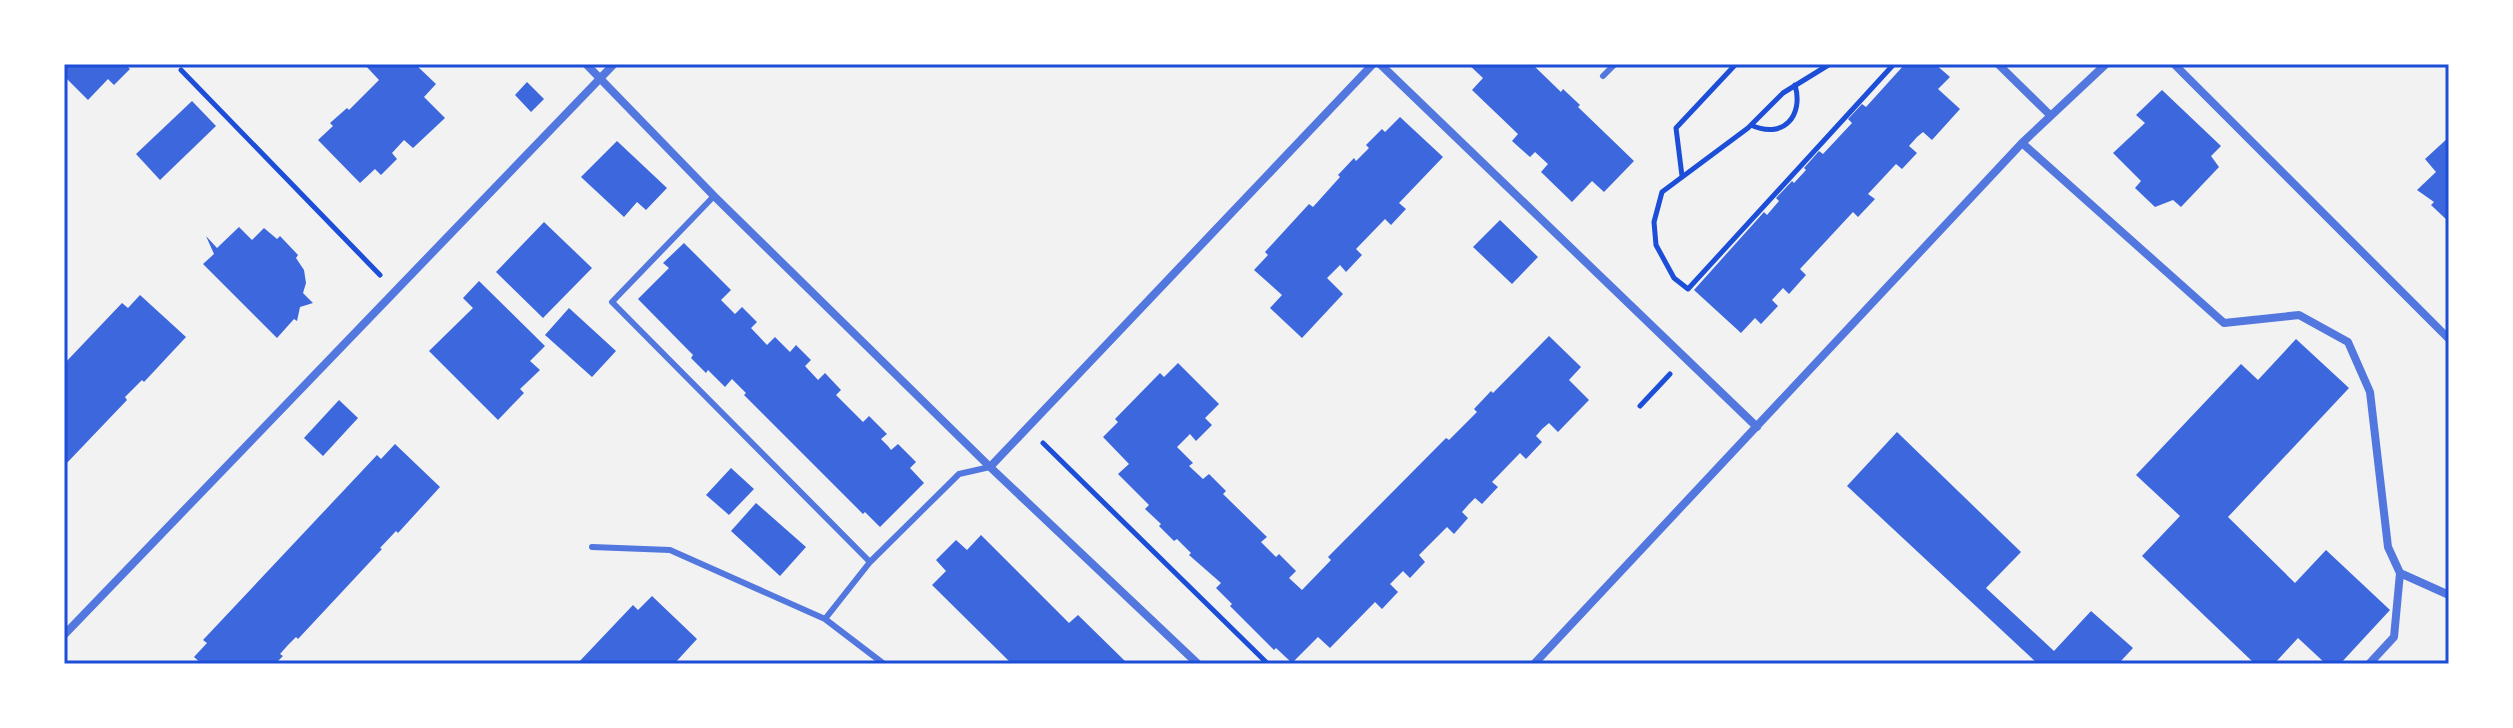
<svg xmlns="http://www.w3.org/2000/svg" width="2513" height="728" font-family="Inter,sans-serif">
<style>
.building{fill:#3d67dc}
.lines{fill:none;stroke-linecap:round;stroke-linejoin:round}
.path{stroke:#1d4ed8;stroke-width:5}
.service{stroke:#5277de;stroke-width:6}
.minor{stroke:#5277de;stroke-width:8}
.neatline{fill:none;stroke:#1d4ed8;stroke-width:3}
</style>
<rect width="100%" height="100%" fill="#f2f2f2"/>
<path class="building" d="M64,64H125L130,69L114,85L108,79L88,100L64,76Z
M364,64H415L436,84L424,97L445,118L413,148L404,140L392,153L397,159L381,175L375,169L360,183L318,140L333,126L330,123L347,108L349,110L379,80Z
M1468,64H1532L1561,92L1563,89L1580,105L1578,107L1634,161L1604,192L1592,181L1572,202L1541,172L1548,164L1535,152L1530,157L1512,141L1518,134L1472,90L1483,78Z
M1905,64H1935L1950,77L1938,89L1960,109L1932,140L1923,132L1917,137L1909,146L1917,153L1902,169L1896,164L1868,194L1875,199L1858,217L1853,212L1800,269L1806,275L1789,294L1783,288L1772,300L1778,306L1761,324L1755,318L1741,333L1694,290L1764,212L1767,215L1779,201L1776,198L1792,181L1794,183L1806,170L1804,168L1819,151L1823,154L1852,123L1848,119L1862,104L1866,107Z
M527,82L544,99L531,112L515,95Z
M2162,90L2221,146L2211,156L2219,167L2181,207L2173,200L2155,207L2135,188L2141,181L2113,153L2145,123L2136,115Z
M192,101L216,126L160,180L136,154Z
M1400,117L1443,157L1399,203L1406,209L1391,225L1385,219L1356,249L1362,255L1346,272L1340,265L1327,278L1343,294L1302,338L1270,308L1282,295L1254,270L1268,255L1265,252L1309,204L1313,207L1340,177L1338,175L1354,158L1356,161L1369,148L1366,145L1382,129L1385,132Z
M2449,137V222L2431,205L2434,202L2417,190L2436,172L2425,159Z
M617,141L667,188L646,210L637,202L624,217L581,177Z
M1500,220L1538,257L1512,284L1473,247Z
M544,222L592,268L543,318L496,272Z
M239,227L252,240L264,228L277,239L280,236L298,255L296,258L304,270L306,283L303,293L313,303L300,307L297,321L294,319L277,338L203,264L214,254L206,236L217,248Z
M684,243L731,290L721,300L735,314L742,307L757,322L751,328L767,345L775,337L790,352L796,345L811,360L805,366L818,380L825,373L841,390L836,395L863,422L869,416L887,434L881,439L888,446L891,450L898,444L916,462L910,468L924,483L880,527L865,512L863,514L744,395L746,393L732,379L725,387L708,370L706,373L691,358L693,355L638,299L669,268L663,263Z
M479,281L545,346L530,361L540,370L520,389L524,393L498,420L429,351L473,308L463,298Z
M140,295L186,337L144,382L142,380L125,397L127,400L64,466V364L122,303L128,308Z
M569,308L616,351L592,377L545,335Z
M1549,336L1581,367L1569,380L1589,400L1558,432L1549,423L1542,429L1536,436L1542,442L1526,459L1520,453L1492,482L1498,487L1482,504L1475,498L1469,504L1462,512L1468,518L1454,534L1447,527L1419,555L1425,562L1410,578L1403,571L1390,584L1398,592L1382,609L1375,602L1330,648L1318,637L1292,663L1276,648L1274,650L1230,606L1232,604L1216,588L1221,583L1189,555L1191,553L1177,539L1174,541L1159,526L1161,524L1145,509L1149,505L1118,474L1129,464L1103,437L1118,422L1115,419L1160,373L1164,377L1178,363L1219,404L1205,418L1212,425L1196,441L1190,434L1177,447L1193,463L1189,466L1203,479L1209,474L1226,491L1223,494L1267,537L1261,542L1276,557L1279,554L1296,571L1289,578L1302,590L1331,560L1328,557L1446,438L1449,440L1477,412L1474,409L1491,391L1493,393Z
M2296,339L2349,388L2228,517L2295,583L2326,550L2390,610L2340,664H2326L2298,638L2274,664H2255L2142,556L2180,516L2136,475L2241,364L2258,380Z
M339,400L358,418L323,456L304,438Z
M1897,432L2021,552L1986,588L2054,651L2091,611L2133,648L2121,661L2125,664H2038L1847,486Z
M395,444L440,487L398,533L396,531L380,548L382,549L298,639L296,637L288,645L280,654L283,656L275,664H202L194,657L207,643L203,640L377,455L381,459Z
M731,468L754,489L729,515L706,495Z
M756,503L806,547L780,576L731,531Z
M981,535L1069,623L1078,615L1128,664H1012L932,585L946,571L936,560L956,540L967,550Z
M652,596L697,639L674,664H577L633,605L638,610Z"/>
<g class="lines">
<path class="path" d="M1830,64L1783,93L1748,128L1662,192L1654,222L1656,245L1674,278L1688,289L1894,64
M181,70L380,275
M1751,125C1783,140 1804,116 1795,85
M1682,176L1676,128L1736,64
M1640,406L1670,374
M1043,443L1268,664"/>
<path class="service" d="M1603,76L1615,64
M714,196L612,302L870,562
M592,547L670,550L825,619L884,664
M825,619L870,562L959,474L990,467"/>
<path class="minor" d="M586,64L714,196L990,467L1198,664
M1380,64L1757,427
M1998,64L2050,115
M2174,64L2449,339
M2022,143L2224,323L2299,315L2348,342L2370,392L2388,547L2400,573L2449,595
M990,467L1373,64
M64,635L614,64
M1534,664L2022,143L2106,64
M2369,664L2394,637L2400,573"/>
</g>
<rect width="2513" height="728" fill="none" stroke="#ffffff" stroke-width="132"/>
<rect x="66" y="66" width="2381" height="596" class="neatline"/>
</svg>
